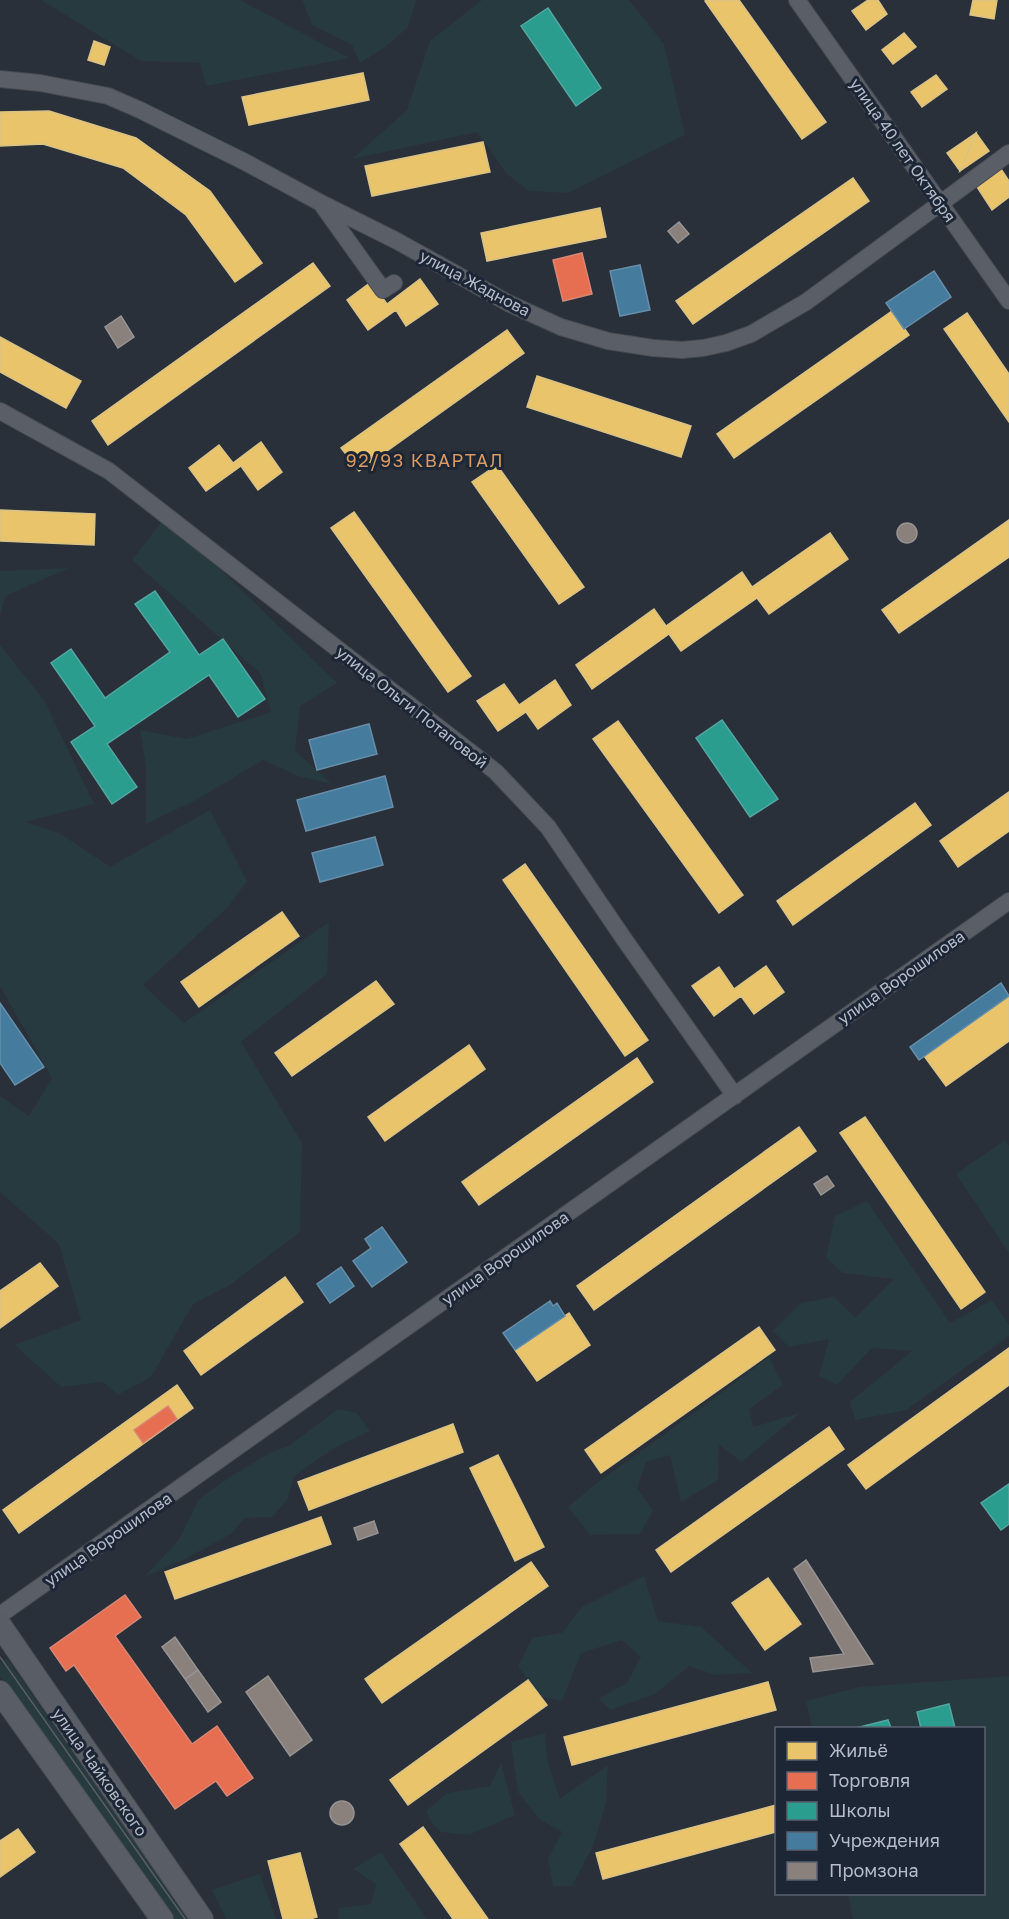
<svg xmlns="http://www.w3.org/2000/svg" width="1009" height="1919" font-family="'Golos Text',sans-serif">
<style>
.green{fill:#273a3f}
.homes{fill:#e9c46a;stroke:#d9c287;stroke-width:1.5}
.shops{fill:#e76f51;stroke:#d88675;stroke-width:1.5}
.schools{fill:#2a9d8f;stroke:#53a6a1;stroke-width:1.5}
.public{fill:#457b9d;stroke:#668eaa;stroke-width:1.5}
.industry{fill:#8a817c;stroke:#979393;stroke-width:1.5}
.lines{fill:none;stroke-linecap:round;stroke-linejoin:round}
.minor-casing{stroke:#464b52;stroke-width:18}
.secondary-casing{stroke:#464b52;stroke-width:24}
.minor{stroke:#5a5f67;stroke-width:16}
.secondary{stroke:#595d65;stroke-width:22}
.tram{stroke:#595d64;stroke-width:1.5}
.labels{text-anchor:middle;stroke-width:6;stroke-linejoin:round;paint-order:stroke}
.street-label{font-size:16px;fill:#b4bcca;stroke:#1d2634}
.neighbourhood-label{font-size:18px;letter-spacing:1.5px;fill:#d79a62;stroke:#1d2634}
</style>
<rect width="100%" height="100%" fill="#2a3039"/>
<path class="green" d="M41,0H240L349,58L206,86L200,63L141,61Z
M302,0H416L408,27L384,48L360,63L352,45L312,25Z
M482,0H629L664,44L685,135L568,193L529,191L507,174L477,132L352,159L407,110L430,41Z
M166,516L337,683L300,706L295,751L332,784L298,776L263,760L196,800L146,824V766L140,730L187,739L271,712L261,674L132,560Z
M69,568L5,596L0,616V571Z
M0,645L44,700L94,804L25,822L61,834L110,867L210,810L247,881L228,907L143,985L184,1023L329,922L327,974L241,1042L302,1143L300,1232L230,1285L193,1304L151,1377L118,1395L103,1382L61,1387L15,1345L81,1320L59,1244L0,1192V1096L29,1116L52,1078L0,986Z
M1005,1140L1009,1146V1253L956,1174Z
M867,1201L950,1323L992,1300L1009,1325V1336L906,1410L855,1420L850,1402L912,1351L872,1348L837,1385L819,1376L829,1339L789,1347L773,1331L801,1303L834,1297L855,1318L894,1279L843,1273L826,1258L835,1216Z
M769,1357L783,1385L749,1409L753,1427L800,1413L742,1462L719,1445L718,1480L681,1502L670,1455L646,1462L637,1488L653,1510L640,1534L590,1535L568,1507L598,1482L705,1405Z
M338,1409L357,1413L370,1431L334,1448L294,1476L287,1500L272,1517L245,1518L231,1534L185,1559L144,1577L178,1541L199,1499L233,1475L270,1453L290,1445Z
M644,1576L658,1621L701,1627L752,1673L716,1675L689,1666L655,1694L611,1710L598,1699L627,1683L641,1657L622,1640L581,1653L562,1701L543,1697L518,1667L532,1638L562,1633L582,1607Z
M6,1658L190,1919H171L0,1677V1663Z
M1009,1676V1919H853L848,1894H984V1728H812L806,1701L859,1687Z
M545,1733L547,1759L560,1799L608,1765L606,1803L593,1846L572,1886H553L548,1859L562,1832L539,1819L518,1792L511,1742Z
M501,1763L515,1815L468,1835L441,1832L432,1824L426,1811L448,1793L490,1786Z
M381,1852L427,1919H338L339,1908L371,1904L376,1884L353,1869Z
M260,1874L276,1919H226L212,1890Z"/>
<path class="homes" d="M707,0H739L826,122L802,139L705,1Z
M868,0H878L887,14L866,30L852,11Z
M973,0H997L994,19L970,15Z
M904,33L916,47L893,64L882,50Z
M94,41L110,47L104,65L88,60Z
M363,73L369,100L249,125L242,97Z
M936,75L947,89L922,107L911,92Z
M49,111L136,138L210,191L262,263L235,282L186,215L123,168L43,144L0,146V112Z
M976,133L989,151L960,171Z
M976,133L960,171L947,153Z
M483,142L490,172L372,196L365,166Z
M1001,169L1009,181V197L992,210L977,187Z
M853,178L869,201L693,324L676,301Z
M600,208L606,237L487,261L481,233Z
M313,263L330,286L108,445L92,421Z
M420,279L438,304L406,326L396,310L368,330L347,300L371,282L387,304Z
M892,311L909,335L734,458L717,434Z
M967,313L1009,374V422L944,329Z
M507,330L524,353L359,471L341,448Z
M0,337L81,381L66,408L0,372Z
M537,376L691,426L681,457L527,407Z
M261,442L282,472L258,490L241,466L206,491L189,468L219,445L233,463Z
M497,465L584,587L559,604L472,482Z
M0,510L95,514L94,545L0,541Z
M354,512L471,676L448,692L331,528Z
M1009,520V557L899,633L882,610Z
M830,533L848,559L769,614L757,598L681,651L669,634L592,689L576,665L654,609L666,626L742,572L752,587Z
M555,680L571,705L538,729L526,712L498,731L477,701L504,684L519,705Z
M618,721L743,895L719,913L593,739Z
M1009,792V831L958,867L940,841Z
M915,803L931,825L793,925L777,901Z
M525,864L648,1040L625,1056L503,880Z
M282,912L299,936L199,1007L181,982Z
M766,966L784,992L754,1014L741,996L714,1016L692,986L719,967L734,989Z
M376,981L394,1004L292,1076L275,1053Z
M1009,996V1041L946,1086L924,1056Z
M469,1045L485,1069L385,1141L368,1117Z
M637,1058L653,1082L479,1205L462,1182Z
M865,1117L985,1292L961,1309L840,1133Z
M799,1127L816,1151L594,1310L577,1286Z
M40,1263L58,1286L0,1328V1291Z
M285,1277L303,1302L201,1375L184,1351Z
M569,1313L590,1345L537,1381L515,1350Z
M759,1327L775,1350L601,1473L585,1450Z
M1009,1348V1385L866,1489L848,1465Z
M177,1385L193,1408L19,1533L3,1510Z
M453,1424L463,1452L309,1510L298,1482Z
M829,1427L844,1449L671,1572L656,1550Z
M498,1455L544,1547L515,1561L470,1468Z
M321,1517L331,1544L175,1599L165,1572Z
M531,1562L548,1586L382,1703L365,1679Z
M768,1578L801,1624L765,1650L732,1603Z
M528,1680L547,1705L408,1805L390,1780Z
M768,1682L776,1710L572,1765L564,1737Z
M776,1805V1832L603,1879L596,1853Z
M423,1827L488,1919H453L400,1844Z
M18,1829L35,1852L0,1877V1841Z
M300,1853L317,1917L310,1919H283L268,1861Z"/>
<path class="shops" d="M582,253L592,294L563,301L553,260Z
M168,1406L177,1419L143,1443L134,1430Z
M125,1595L141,1617L115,1636L192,1744L217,1726L253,1778L227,1796L216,1781L175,1809L74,1665L66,1671L50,1648Z"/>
<path class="schools" d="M548,8L601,88L576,106L521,26Z
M155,591L199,655L223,639L265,699L238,717L209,675L107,744L137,787L112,804L71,742L95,726L51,663L71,649L105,698L170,652L135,604Z
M722,720L778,799L750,817L696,738Z
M1009,1484V1524L1001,1530L981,1503Z
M949,1704L955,1728H921L917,1712Z
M888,1720L891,1728H856Z"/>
<path class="public" d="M640,265L650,310L620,316L610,271Z
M934,271L951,297L904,329L886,303Z
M369,724L377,754L317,770L309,740Z
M385,776L393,807L306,831L297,800Z
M375,837L383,865L320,882L312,853Z
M1001,983L1009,996L919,1060L910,1047Z
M0,1003L44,1067L15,1085L0,1063Z
M382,1227L407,1262L372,1287L353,1261L371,1248L365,1239Z
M341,1267L354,1286L330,1303L317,1284Z
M550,1301L553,1306L557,1303L565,1316L515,1350L503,1333Z"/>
<path class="industry" d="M679,222L689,234L678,243L668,231Z
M121,316L134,337L118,348L105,327Z
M897 533a10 10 0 1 1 20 0a10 10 0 1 1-20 0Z
M827,1176L834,1186L821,1195L814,1184Z
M374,1521L378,1533L358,1540L354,1528Z
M806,1560L873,1664L813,1672L810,1658L844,1654L794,1569Z
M175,1637L198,1670L185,1679L162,1647Z
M198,1670L221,1702L208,1712L185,1679Z
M268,1676L312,1740L290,1756L246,1692Z
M330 1813a12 12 0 1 1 24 0a12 12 0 1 1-24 0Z"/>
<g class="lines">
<defs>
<path id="minor" d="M797,0L1009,301
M0,79L40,83L108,96L140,110L245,162L321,203L397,241L508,303L561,327L608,341L653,348L682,350L703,348L726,343L751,334L806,302L1009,153
M323,206L383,290L394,283
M0,411L109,471L496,772L548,827L624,939L735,1096
M0,1615L1009,901"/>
<path id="secondary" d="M0,1625L202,1919
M0,1692L162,1919"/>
</defs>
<use href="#minor" class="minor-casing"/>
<use href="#secondary" class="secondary-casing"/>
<use href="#minor" class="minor"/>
<use href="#secondary" class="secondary"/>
<path class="tram" d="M0,1657L185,1919"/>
</g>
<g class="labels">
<g class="street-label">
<text transform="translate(903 150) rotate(55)" y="6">улица 40 лет Октября</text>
<text transform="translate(475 283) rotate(28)" y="6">улица Жаднова</text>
<text transform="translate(412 707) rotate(38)" y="6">улица Ольги Потаповой</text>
<text transform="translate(901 977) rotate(-35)" y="6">улица Ворошилова</text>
<text transform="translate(505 1258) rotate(-35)" y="6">улица Ворошилова</text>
<text transform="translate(108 1539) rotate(-35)" y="6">улица Ворошилова</text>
<text transform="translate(100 1772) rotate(55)" y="6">улица Чайковского</text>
</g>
<g class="neighbourhood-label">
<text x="425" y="467">92/93 КВАРТАЛ</text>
</g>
</g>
<rect x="775" y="1727" width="210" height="168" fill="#1d2634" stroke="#596270" stroke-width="1.5"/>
<rect x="787" y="1742" width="30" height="18" fill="#e9c46a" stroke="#596270" stroke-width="1.5"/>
<text x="829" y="1757" font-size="18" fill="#b4bcca">Жильё</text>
<rect x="787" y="1772" width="30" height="18" fill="#e76f51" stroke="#596270" stroke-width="1.5"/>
<text x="829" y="1787" font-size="18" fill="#b4bcca">Торговля</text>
<rect x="787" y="1802" width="30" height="18" fill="#2a9d8f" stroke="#596270" stroke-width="1.5"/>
<text x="829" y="1817" font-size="18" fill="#b4bcca">Школы</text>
<rect x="787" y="1832" width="30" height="18" fill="#457b9d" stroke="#596270" stroke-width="1.5"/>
<text x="829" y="1847" font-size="18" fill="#b4bcca">Учреждения</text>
<rect x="787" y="1862" width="30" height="18" fill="#8a817c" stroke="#596270" stroke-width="1.5"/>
<text x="829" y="1877" font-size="18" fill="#b4bcca">Промзона</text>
</svg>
